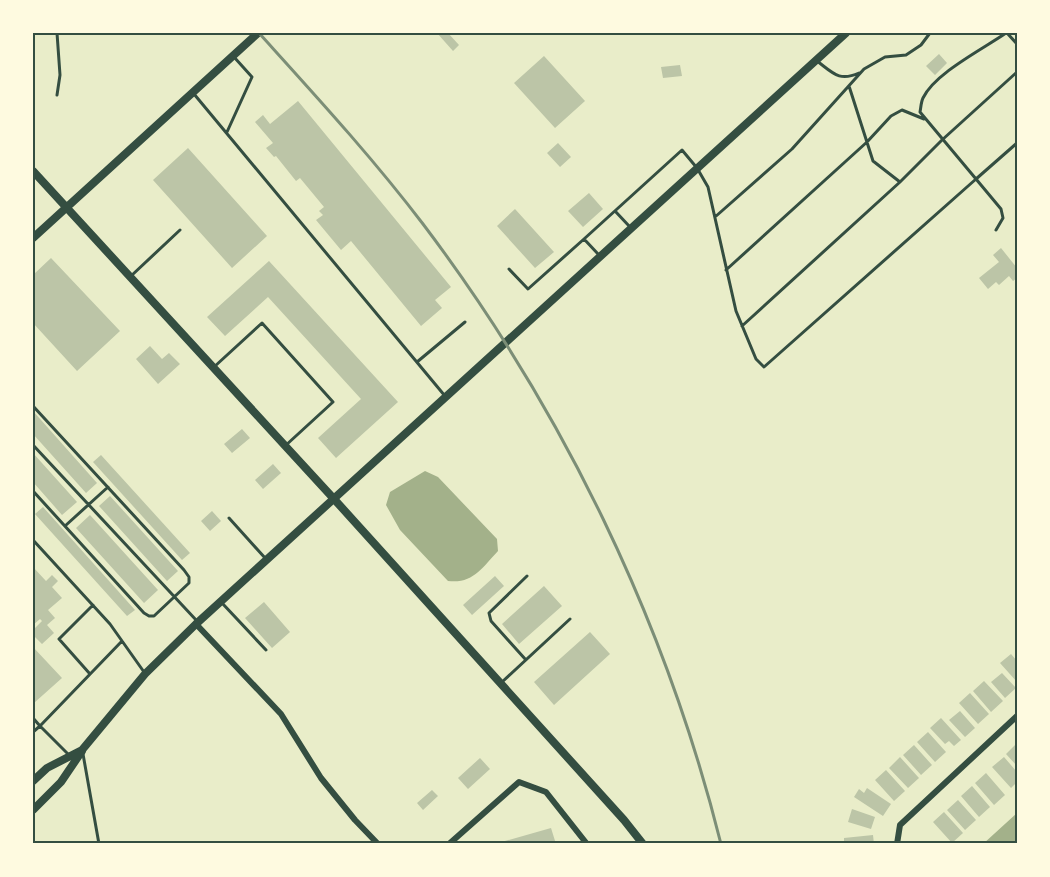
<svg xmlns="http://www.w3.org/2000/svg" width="1050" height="877" font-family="Karla,sans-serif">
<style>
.water{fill:#a3b18a}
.building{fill:#bcc5a7}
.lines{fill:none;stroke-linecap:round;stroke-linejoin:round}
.service{stroke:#344e41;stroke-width:3}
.minor{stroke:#344e41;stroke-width:6}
.tertiary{stroke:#344e41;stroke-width:8}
.secondary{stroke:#344e41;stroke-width:8}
.rail{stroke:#7c8e77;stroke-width:3}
.neatline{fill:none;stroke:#344e41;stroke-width:2}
</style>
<rect width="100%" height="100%" fill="#e9edc9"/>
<path class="water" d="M425,471L438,477L497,539L498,551C482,568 473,584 448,581L400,530L386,505L390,492Z
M1017,813V844H983Z"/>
<path class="building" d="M437,33H448L459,45L453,51Z
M939,54L947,63L935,75L926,66Z
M544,56L585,101L555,128L514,83Z
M680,65L682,76L663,78L661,67Z
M298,101L451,287L435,300L442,308L421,326L351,241L341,250L316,220L323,215L319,211L324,207L300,178L296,181L276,156L274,157L266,148L273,143L255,122L263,115L270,124Z
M558,143L571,157L560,167L547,153Z
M188,148L267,236L232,268L153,180Z
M589,193L603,209L583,227L568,211Z
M515,209L554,252L535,268L497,226Z
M1001,248L1017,268V278L1013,281L1009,276L999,285L996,282L988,289L979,278L999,262L993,255Z
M51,258L120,331L77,371L33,323V275Z
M269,261L398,402L336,458L318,438L361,399L268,297L225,336L207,317Z
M150,346L162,359L169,353L180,364L158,384L136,359Z
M33,411L97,483L86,493L33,434Z
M242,429L250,438L232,453L224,444Z
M33,453L77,502L62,515L33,482Z
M101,455L190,553L182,560L93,462Z
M273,464L281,473L263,489L255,480Z
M110,496L178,571L167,581L99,506Z
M43,507L135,610L127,616L35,514Z
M212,511L221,521L210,531L201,521Z
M90,515L158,590L144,603L76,528Z
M33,567L46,581L52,575L58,581L52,587L62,598L48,610L55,618L47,625L54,633L42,644L33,635V630L42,621L40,619L33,625Z
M495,576L504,586L472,615L463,605Z
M544,586L562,606L519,644L502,624Z
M264,602L290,632L272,648L245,618Z
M590,632L610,654L554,705L534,682Z
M33,647L62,678L34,703L33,702Z
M1011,654L1017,661V682L1000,663Z
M1002,673L1016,688L1005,698L991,682Z
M984,681L1003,701L991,712L973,691Z
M970,693L989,714L978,724L959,703Z
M960,711L975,728L965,737L949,720Z
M941,718L961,740L954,746L949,741L945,744L930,728Z
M928,732L946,752L935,762L917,742Z
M1017,743V766L1006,754Z
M914,745L932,765L921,775L903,755Z
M900,757L919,778L908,788L889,768Z
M1004,757L1017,772V782L1011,788L992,767Z
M480,758L490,769L468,789L458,778Z
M886,770L905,791L894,801L875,780Z
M986,773L1005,795L994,805L975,783Z
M972,786L990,807L979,817L961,796Z
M867,788L891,804L883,816L854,797L859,789L864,793Z
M432,790L438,796L423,810L417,803Z
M958,800L976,820L965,830L947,810Z
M852,809L875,817L871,829L848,822Z
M944,812L963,833L952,843L933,822Z
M551,828L556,844H498V843Z
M873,835L874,844H844V838Z"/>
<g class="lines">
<path class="service" d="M1007,33L1017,44
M817,61C833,73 839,82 859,73
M864,69L885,57L906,55L921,45L930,33
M849,86L873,161L900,182L942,140L1017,72
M194,94L445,396
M57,95L60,75L57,33
M227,132L252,77L234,57
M615,211L630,227
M715,217L792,149L864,69
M996,230L1003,218L1001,209L976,179L1017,143
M584,239L682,150L697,168L708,187L736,311L756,359L764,367L976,179L920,112C921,107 921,102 923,98C935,73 983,49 1006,33
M509,269L528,289L584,239L599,255
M726,270L867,142L891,116L902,110L924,119
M131,276L180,230
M742,326L900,182
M417,362L465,322
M214,367L262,323L333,402L285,446
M33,406L184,570L189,577V583L154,616H149L144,613L33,491
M33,445L197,621
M229,518L266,559
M65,526L108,487
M33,540L110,624L144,672
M222,603L266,650
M526,660L491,621L489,613L527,576
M90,674L59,639L93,605
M502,682L570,619
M33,718L40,726L33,732
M83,754L99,844
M69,755L40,726L122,641"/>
<path class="minor" d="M196,624L281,714L321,778L355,820L378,844
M449,844L519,782L546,792L587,844
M897,844L900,825L1017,716"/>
<path class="tertiary" d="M33,171L334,499L624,820L643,844
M33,238L258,33"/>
<path class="secondary" d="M33,781L47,768L82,750L145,674L196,624L846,33
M33,810L61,782L82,751"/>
<path class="rail" d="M259,33C315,95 372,157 423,224C562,408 665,620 721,844"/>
</g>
<rect width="1050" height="877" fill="none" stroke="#fefae0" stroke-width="69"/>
<rect x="34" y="34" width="982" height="808" class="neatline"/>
</svg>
